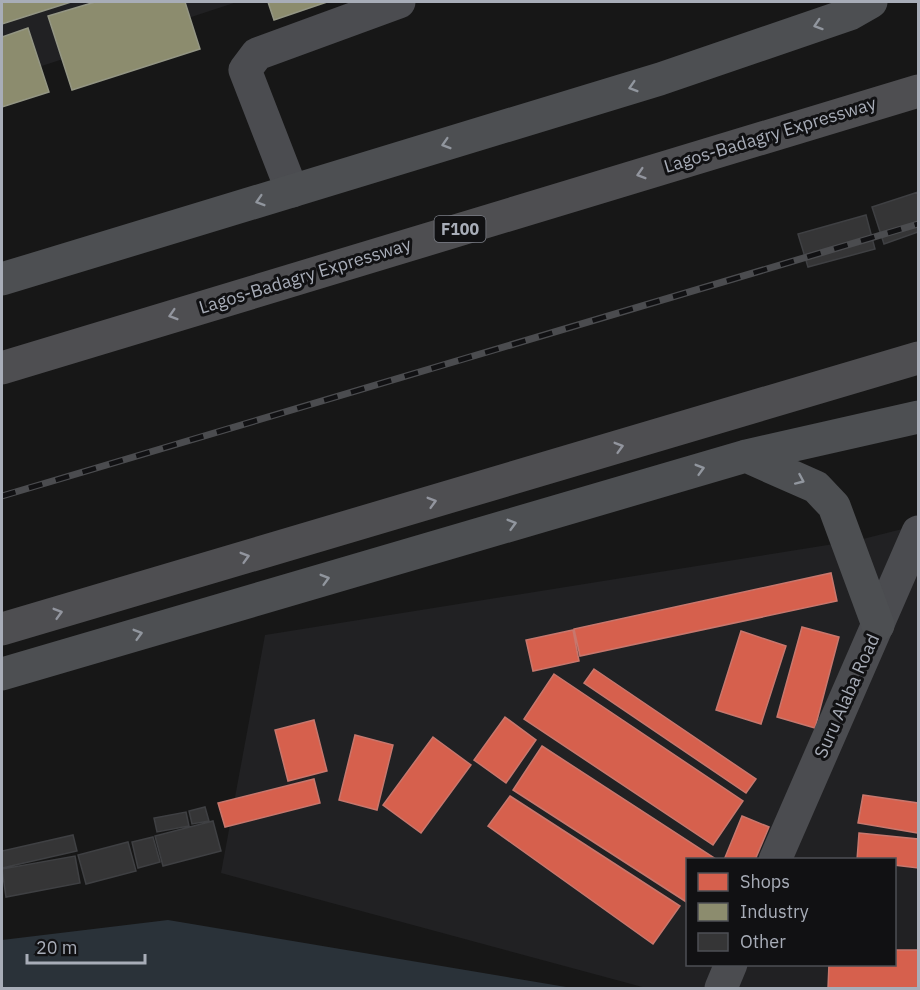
<svg xmlns="http://www.w3.org/2000/svg" width="920" height="990" font-family="'IBM Plex Sans',sans-serif">
<style>
.built{fill:#212123;fill-rule:evenodd}
.water{fill:#2a3239}
.shops{fill:#d6604d;stroke:#c8776d;stroke-width:1.5}
.industry{fill:#8c8c6e;stroke:#949684;stroke-width:1.5}
.building{fill:#353536;stroke:#3f4043;stroke-width:1.5}
.lines{fill:none;stroke-linecap:round;stroke-linejoin:round}
.minor{stroke:#4b4c50;stroke-width:33}
.major{stroke:#4d4f52;stroke-width:33}
.highway{stroke:#4e4e51;stroke-width:33}
.rail-casing{stroke:#4b4c4f;stroke-width:7}
.rail{stroke:#111113;stroke-width:4.5;stroke-dasharray:14;stroke-linecap:butt}
.oneway{stroke:#91969e}
.oneway2{stroke:#92959e}
.labels{text-anchor:middle;stroke-width:6;stroke-linejoin:round;paint-order:stroke}
.shield{fill:#111113;stroke:#7b7e86;stroke-width:1.5}
.shield-label{font-size:16px;font-weight:bold;fill:#a8adb8}
.street-label{font-size:18px;fill:#a8adb8;stroke:#111113}
</style>
<rect width="100%" height="100%" fill="#171717"/>
<path class="built" d="M2,2H237L2,79Z
M918,525V988H646L221,873L265,635L859,540ZM688,860H894V964H688Z"/>
<path class="water" d="M168,920L572,988H2V940Z"/>
<path class="shops" d="M831,573L837,601L580,656L574,629Z
M802,627L839,637L815,728L777,717Z
M573,630L579,661L533,671L526,640Z
M741,631L786,646L761,724L716,710Z
M594,669L756,779L746,793L584,683Z
M554,674L743,801L713,845L524,719Z
M505,717L536,740L506,783L474,760Z
M314,720L327,771L288,781L275,730Z
M355,735L393,745L377,810L339,800Z
M433,737L471,765L421,833L383,805Z
M542,746L716,859L688,860V903L513,790Z
M314,779L320,803L225,827L218,803Z
M863,795L918,803V833L858,823Z
M510,796L680,906L653,944L488,826Z
M742,816L769,827L755,860H724Z
M859,833L918,839V868L894,865V860H857Z
M894,950H918V988H828L829,964H894Z"/>
<path class="industry" d="M2,2H71L2,24Z
M95,2H185L200,49L72,90L48,16Z
M268,2H327L274,20Z
M28,28L49,92L2,107V37Z"/>
<path class="building" d="M918,192V232L884,244L872,207Z
M866,215L875,249L808,267L798,234Z
M205,807L209,821L192,824L189,811Z
M186,812L189,826L157,832L154,818Z
M213,821L221,851L163,866L155,836Z
M73,835L77,851L2,868V851Z
M153,837L160,862L138,868L132,842Z
M128,842L136,871L86,884L78,855Z
M75,856L80,883L6,897L2,869Z"/>
<g class="lines">
<path class="minor" d="M292,191L245,70L257,54L399,2
M775,860L918,532
M721,988L731,964"/>
<path class="major" d="M2,279L660,79L850,14L871,2
M746,456L816,487L834,506L878,625
M2,674L746,456L918,417"/>
<path class="highway" d="M2,368L918,91
M2,629L918,358"/>
<defs>
<path id="rail" d="M2,496L918,224"/>
</defs>
<use href="#rail" class="rail-casing"/>
<use href="#rail" class="rail"/>
</g>
<defs><path id="oneway-chevron" d="M-2-3.5L2.5 0L-2 3.5" fill="none" stroke-width="1.6" stroke-linecap="round" stroke-linejoin="round" transform="scale(1.5)"/></defs>
<g class="oneway">
<use href="#oneway-chevron" transform="translate(818 25) rotate(162)"/>
<use href="#oneway-chevron" transform="translate(633 87) rotate(163)"/>
<use href="#oneway-chevron" transform="translate(446 144) rotate(163)"/>
<use href="#oneway-chevron" transform="translate(260 201) rotate(163)"/>
<use href="#oneway-chevron" transform="translate(700 469) rotate(-16)"/>
<use href="#oneway-chevron" transform="translate(800 480) rotate(24)"/>
<use href="#oneway-chevron" transform="translate(512 524) rotate(-16)"/>
<use href="#oneway-chevron" transform="translate(325 579) rotate(-16)"/>
<use href="#oneway-chevron" transform="translate(138 634) rotate(-16)"/>
</g>
<g class="oneway2">
<use href="#oneway-chevron" transform="translate(641 174) rotate(163)"/>
<use href="#oneway-chevron" transform="translate(173 315) rotate(163)"/>
<use href="#oneway-chevron" transform="translate(619 447) rotate(-16)"/>
<use href="#oneway-chevron" transform="translate(432 502) rotate(-16)"/>
<use href="#oneway-chevron" transform="translate(245 557) rotate(-16)"/>
<use href="#oneway-chevron" transform="translate(58 613) rotate(-16)"/>
</g>
<g class="labels">
<rect class="shield" x="434.5" y="216" width="51" height="26" rx="4.5"/>
<g class="shield-label">
<text x="460" y="235">F100</text>
</g>
<g class="street-label">
<text transform="translate(770 135) rotate(-17)" y="6">Lagos-Badagry Expressway</text>
<text transform="translate(305 276) rotate(-17)" y="6">Lagos-Badagry Expressway</text>
<text transform="translate(847 696) rotate(-66)" y="6">Suru Alaba Road</text>
</g>
</g>
<rect width="920" height="990" fill="none" stroke="#a8adb8" stroke-width="6"/>
<rect x="686" y="858" width="210" height="108" fill="#111113" stroke="#4d4f55" stroke-width="1.5"/>
<rect x="698" y="873" width="30" height="18" fill="#d6604d" stroke="#4d4f55" stroke-width="1.5"/>
<text x="740" y="888" font-size="18" fill="#a8adb8">Shops</text>
<rect x="698" y="903" width="30" height="18" fill="#8c8c6e" stroke="#4d4f55" stroke-width="1.5"/>
<text x="740" y="918" font-size="18" fill="#a8adb8">Industry</text>
<rect x="698" y="933" width="30" height="18" fill="#353536" stroke="#4d4f55" stroke-width="1.5"/>
<text x="740" y="948" font-size="18" fill="#a8adb8">Other</text>
<path d="M27 954v9h118v-9" fill="none" stroke="#a8adb8" stroke-width="3"/>
<text x="36" y="954" font-size="18" fill="#a8adb8" stroke="#111113" stroke-width="4.5" paint-order="stroke">20 m</text>
</svg>
